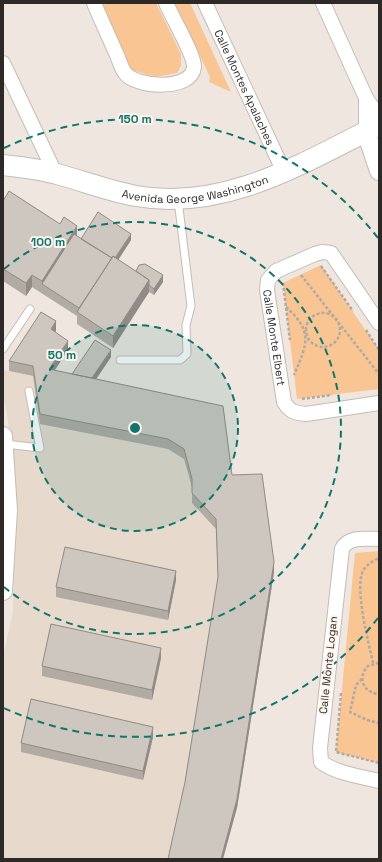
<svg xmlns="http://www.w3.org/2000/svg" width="382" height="862" font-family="'Space Grotesk',sans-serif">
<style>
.built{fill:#e7d9cc}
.green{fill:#f8c593}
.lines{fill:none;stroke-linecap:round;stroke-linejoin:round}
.service-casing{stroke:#c4bdb5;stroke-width:9}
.minor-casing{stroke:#c4bdb5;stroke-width:16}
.tertiary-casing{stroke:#c4bdb5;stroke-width:20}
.secondary-casing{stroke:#c4bdb5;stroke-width:22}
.path{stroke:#b1aaa4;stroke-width:2.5;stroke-dasharray:3 2;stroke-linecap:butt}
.service{stroke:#fff;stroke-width:7}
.minor{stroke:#fff;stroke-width:14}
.tertiary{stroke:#fff;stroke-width:18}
.secondary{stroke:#fff;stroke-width:20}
.wall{fill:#b1aba4}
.shaded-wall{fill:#908b86}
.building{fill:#cec7bf;stroke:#908b86}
.ring{fill:none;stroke:#0f766e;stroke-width:2;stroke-dasharray:7 5}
.labels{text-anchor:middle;stroke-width:4;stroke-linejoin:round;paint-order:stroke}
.street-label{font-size:11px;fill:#2c2926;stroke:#fcf4ec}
.centre{fill:#0f766e;stroke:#fcf4ec;stroke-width:2}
.ring-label{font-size:12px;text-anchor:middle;font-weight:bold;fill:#0f766e;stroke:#fcf4ec;stroke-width:4;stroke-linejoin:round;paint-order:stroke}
</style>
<rect width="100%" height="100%" fill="#eee6df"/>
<path class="built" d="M3,370L223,415L232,485L274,572L237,808L223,859H3V657L13,612L15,524L9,427L3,393Z"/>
<path class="green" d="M99,3H156L181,54V66L177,73L155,77L132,70L124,58Z
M175,3H190L231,92L209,82L210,77Z
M321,265L379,350V389L297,399L283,283Z
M379,551V763L336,752L355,553Z"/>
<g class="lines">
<defs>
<path id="service" d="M3,349L30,309
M120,360H180L187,354L186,325L191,306L178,200
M5,444L40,448L29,391"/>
<g id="minor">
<path d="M94,3C101,20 109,37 116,53C119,59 121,68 125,73C136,88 192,91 194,67C195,56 171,15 166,3"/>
<path id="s1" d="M205,3L284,172"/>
<path d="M323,3L366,98L379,117"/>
<path d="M3,63L55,173"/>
<path d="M366,98V132"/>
<path id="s2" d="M379,323L331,253L322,252L315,254L276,271L268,280L267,290L284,402C290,412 295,413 306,414L379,403"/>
<path d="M379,539C366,539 348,536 342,549L320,748L321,762C338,774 359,776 379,781"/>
</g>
<path id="tertiary" d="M366,132L379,171
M3,436L8,510L3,591"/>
<g id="secondary">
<path id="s3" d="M3,165C21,167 40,169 57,174C83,181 109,191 136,196C224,212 303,163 379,125"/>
</g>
</defs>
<use href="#service" class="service-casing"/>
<use href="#minor" class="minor-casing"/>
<use href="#tertiary" class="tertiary-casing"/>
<use href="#secondary" class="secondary-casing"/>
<path class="path" d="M321,266L353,311
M301,275L379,374
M283,283L290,340
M286,307C314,332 307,344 294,375
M306 330a17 17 0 1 1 34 0a17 17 0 1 1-34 0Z
M366,330L379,350
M302,399L332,395
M373,663C369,644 354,588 363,571C366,565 373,561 379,558
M379,663L368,666C357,677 363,693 379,694
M362,679L356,685L350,712L367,720L379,723
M341,693L336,752L379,763"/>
<use href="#service" class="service"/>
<use href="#minor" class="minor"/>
<use href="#tertiary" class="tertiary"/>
<use href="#secondary" class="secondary"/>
</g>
<path class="wall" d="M3,201L81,239L131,240L118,260L136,271L163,282L154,295L149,292L113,348L77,324V316L32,287L26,296L3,281Z
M56,331L55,332L68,350L54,371L72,374L111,357L96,379L232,475L274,572L237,808L185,782L218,580L216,529L192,503V487L184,459L168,449L40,424L33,376L9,371V361Z
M176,580L168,620L56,597V587Z
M161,658L152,700L42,676V666Z
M153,737L143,780L21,752V743Z"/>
<path class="shaded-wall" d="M77,226V238L42,284V281Z
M131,234V240L113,268L81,309Z
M32,275V287L26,296V283Z
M163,275V282L154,295V289Z
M149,280V292L113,348V336Z
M56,321V331L51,339V329Z
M68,341V350L49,379V369Z
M111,350V357L90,388V381Z
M274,562V572L237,808L223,859H221Z
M176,571V580L168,620V611Z
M161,648V658L152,700V690Z
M153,727V737L143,780V771Z"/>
<path class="building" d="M9,191L60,224L64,217L77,226L42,281L32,275L26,283L3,269V201Z
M98,212L131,234L115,258L113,256L112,258L81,239Z
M74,234L112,258L79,308L42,284Z
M113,256L149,280L113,336L77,312Z
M145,264L163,275L154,289L149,285V280L136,271L139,265Z
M41,312L56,321L51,329L68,341L49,369L223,406L232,475L262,474L274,562L237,799L221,859H168L185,782L218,577L216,519L192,493V479L184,449L168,439L40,414L33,366L9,361Z
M95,340L111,350L92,378L72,374Z
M65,547L176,571L168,611L56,587Z
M51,624L161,648L152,690L42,666Z
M31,699L153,727L143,771L21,743Z"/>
<circle cx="135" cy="428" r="103" fill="#0f766e" fill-opacity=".12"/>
<g class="ring">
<circle cx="135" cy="428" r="103"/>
<path d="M4 269A206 206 0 1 1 4 587"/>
<path d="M378 618A309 309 0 0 1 4 708M4 148A309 309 0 0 1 378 238"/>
</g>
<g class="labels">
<g class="street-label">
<text dy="4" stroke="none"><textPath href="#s1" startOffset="93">Calle Montes Apalaches</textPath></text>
<text dy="4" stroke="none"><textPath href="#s3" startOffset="197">Avenida George Washington</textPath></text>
<text dy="4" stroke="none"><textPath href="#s2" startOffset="214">Calle Monte Elbert</textPath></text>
<text transform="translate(328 665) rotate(-84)" y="4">Calle Monte Logan</text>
</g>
</g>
<circle cx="135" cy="428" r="6" class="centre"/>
<g class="ring-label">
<text x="135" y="123">150 m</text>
<text x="48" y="246">100 m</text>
<text x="62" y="359">50 m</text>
</g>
<rect width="382" height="862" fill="none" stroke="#2c2926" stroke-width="8"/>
</svg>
